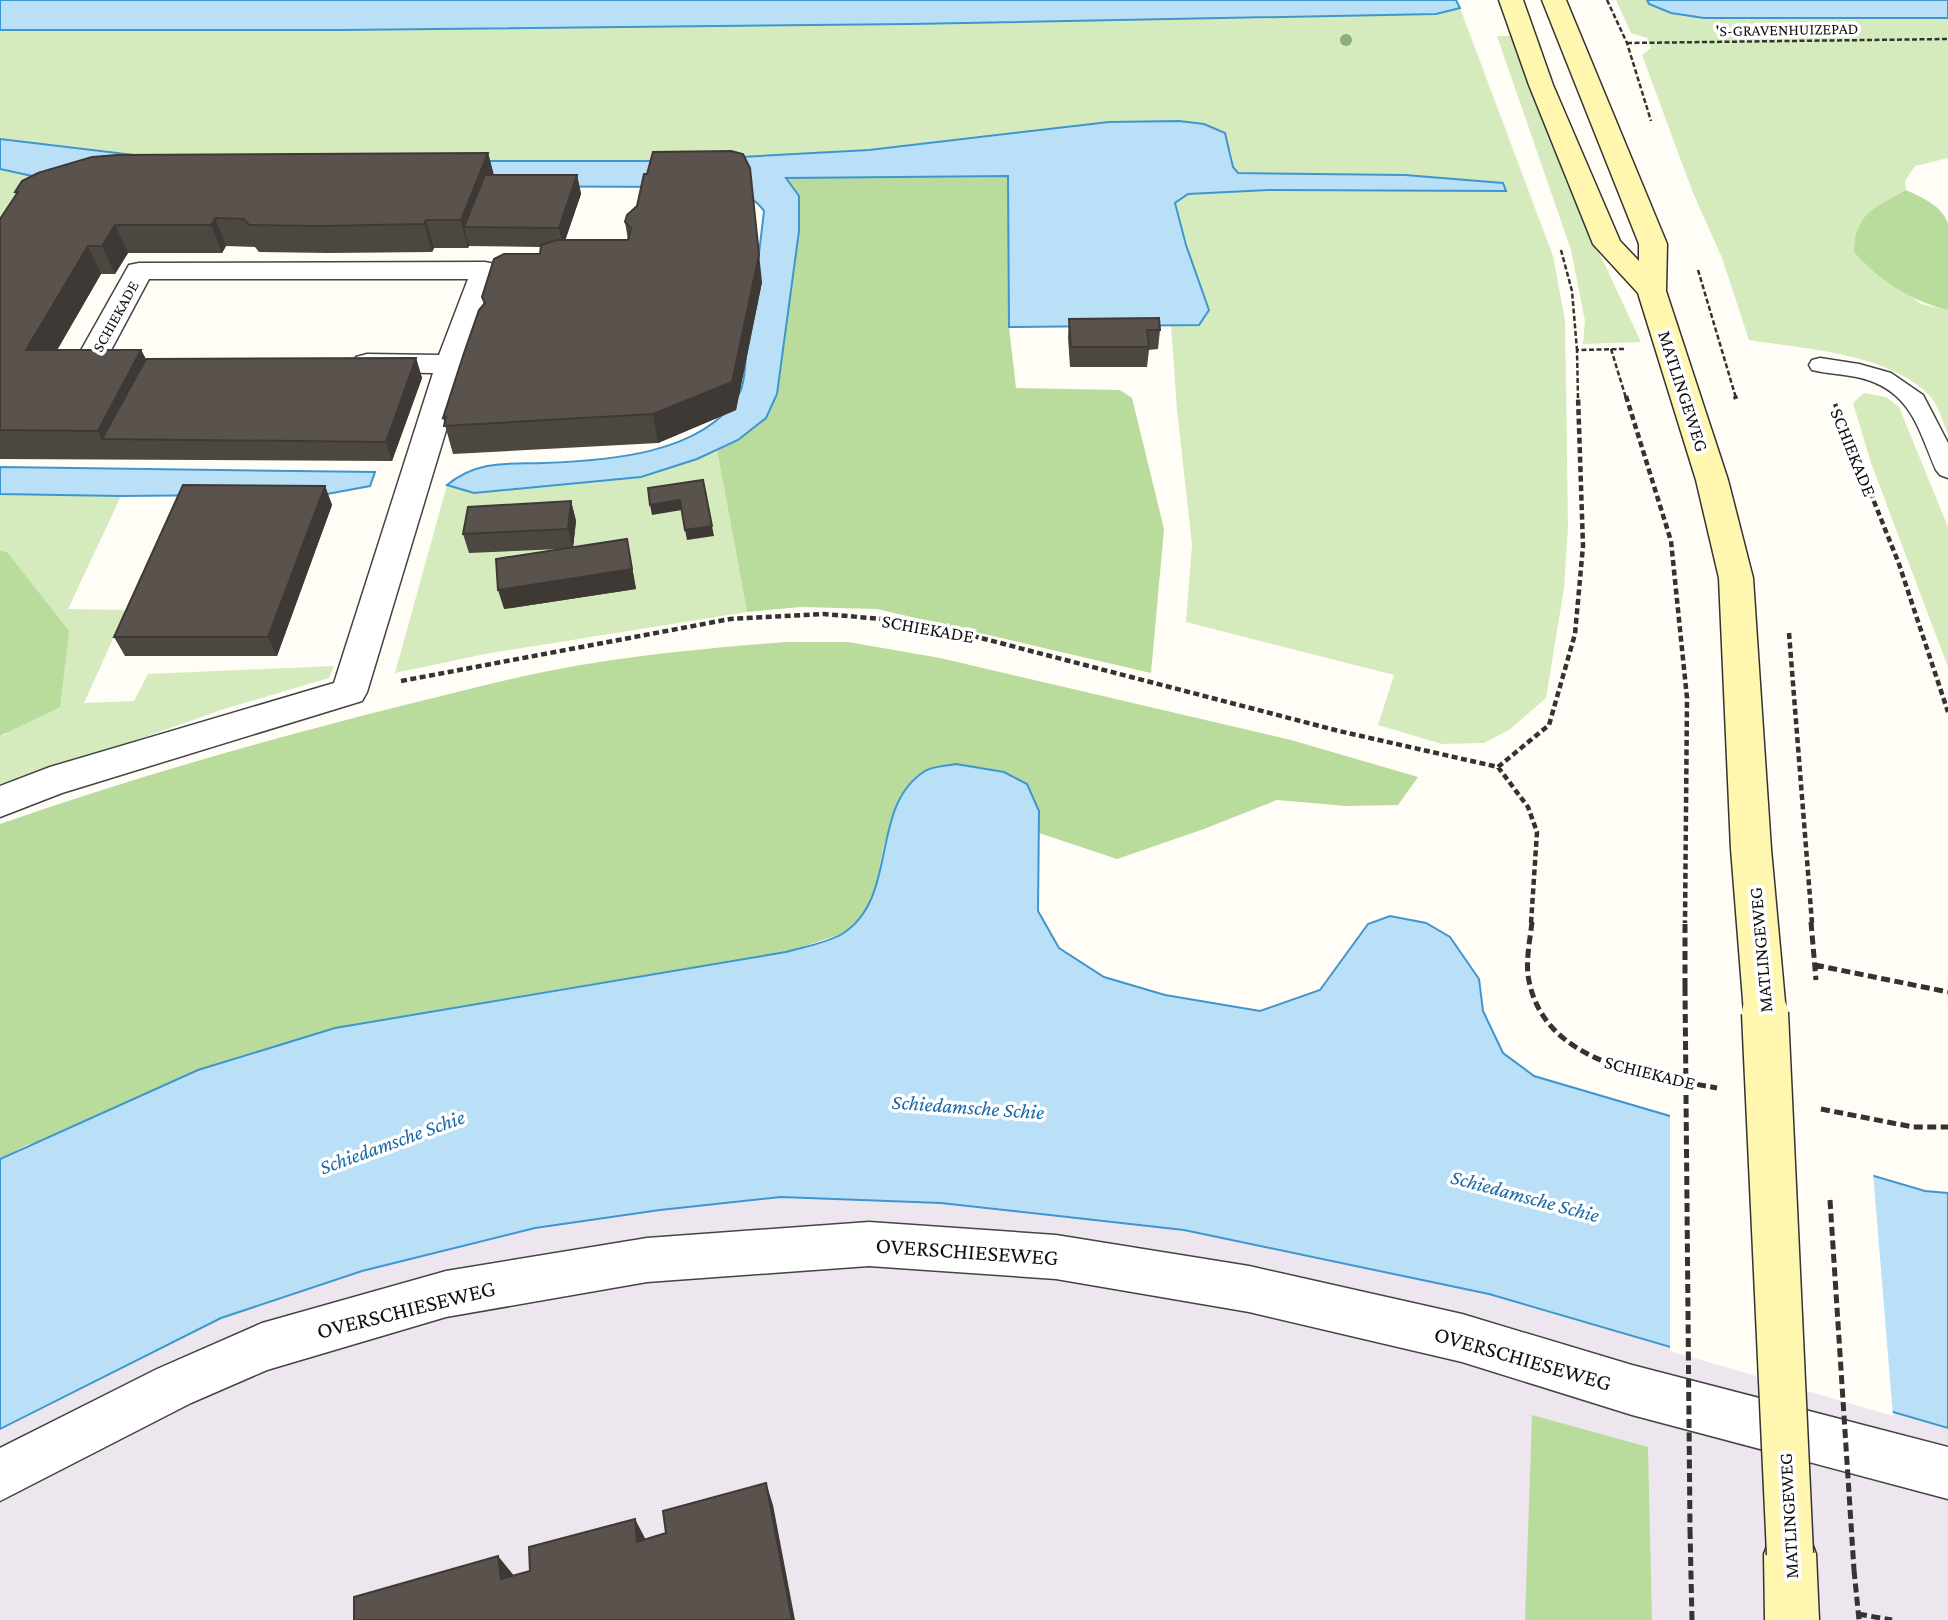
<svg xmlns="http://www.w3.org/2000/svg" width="1948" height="1620" font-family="'Crimson Pro',serif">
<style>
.industrial{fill:#eee6ef}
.green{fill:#d5ebbd}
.forest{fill:#b9dc9c}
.water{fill:#b9e0f7;stroke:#3f96cf;stroke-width:2}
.pier{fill:#fffdf5}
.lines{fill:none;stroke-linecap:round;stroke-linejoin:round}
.service-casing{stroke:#444;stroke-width:3}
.minor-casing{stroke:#444;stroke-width:3}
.secondary-casing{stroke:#333;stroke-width:3}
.path-far2{stroke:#333;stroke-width:2.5;stroke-dasharray:5 2.5;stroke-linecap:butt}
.path-far1{stroke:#333;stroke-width:4.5;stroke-dasharray:6 3.5;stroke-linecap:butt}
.path{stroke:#333;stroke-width:5;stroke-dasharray:9 4.5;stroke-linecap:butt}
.service{fill:#fff;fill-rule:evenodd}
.minor{fill:#fff;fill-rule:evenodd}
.secondary{fill:#fff6b0;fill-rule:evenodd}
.secondary-bridge-casing{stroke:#333;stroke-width:49;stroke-linecap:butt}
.path-bridge{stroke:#333;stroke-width:5;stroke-dasharray:9 4.5;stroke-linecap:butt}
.secondary-bridge{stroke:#fff6b0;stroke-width:46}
.tree{fill:#8dad7f}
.wall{fill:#4d4742}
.shaded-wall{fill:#3f3936}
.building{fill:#5a524d;stroke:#3f3936;stroke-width:2}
.labels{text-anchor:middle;stroke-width:7;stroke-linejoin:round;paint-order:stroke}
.far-street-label{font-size:16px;fill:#111;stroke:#fff}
.street-label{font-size:19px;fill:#111;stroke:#fff}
.water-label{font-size:21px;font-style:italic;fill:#1768a6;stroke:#fff}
.near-street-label{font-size:23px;fill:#111;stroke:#fff}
</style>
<rect width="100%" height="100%" fill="#fffdf5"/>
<path class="industrial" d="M903,1133L1948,1355V1620H0V1348Z"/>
<path class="green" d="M1616,0H1647L1649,4L1704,18H1948V158L1915,166L1905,181L1906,190C1876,207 1854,213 1854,252L1921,304L1948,310V434C1943,423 1938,404 1929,395C1888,353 1805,349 1749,340L1722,258L1693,193L1642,55L1651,48L1647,38L1631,33Z
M1460,8L1553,256L1565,320L1568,526L1564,588L1546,698L1509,730L1484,743L1442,744L1378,725L1394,675L1186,622L1192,545L1177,410L1171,325L1199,324L1186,245L1175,203L1188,194L1268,190L1506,191L1503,183L1405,175L1238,173L1233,167L1231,151L1179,121L1109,122L869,150L668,161H184L0,139V30C479,31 958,23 1436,14Z
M1497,36H1514L1567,184L1641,342L1583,344L1585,321L1571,250Z
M0,169L62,182L21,202L0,219Z
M1864,393L1886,397L1899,407L1948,527V667L1871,463L1853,403Z
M717,450L747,612L490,653L395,673L447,485L474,493L641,477L697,459Z
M0,494L121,496L68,609L126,610L84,703L134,701L148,674L334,666L329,678L224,709L0,788V736L7,734V552L0,550Z"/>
<path class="forest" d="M899,176H1008L1009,327L1016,388L1120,390L1132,398L1164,529L1151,673L877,609L801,607L747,612L717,450L738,440L777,394L799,231V196L784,178Z
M1906,190C1923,198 1941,205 1948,223V310C1911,301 1880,281 1854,252C1854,213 1876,207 1906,190Z
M0,550L7,552L69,631L60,707L0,736Z
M786,642H848L940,658L1291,740L1418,777L1398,805L1346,806L1277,800L1204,829L1117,859L1039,833V811L901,794L884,845L875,890L863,915L842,934L786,952L496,1000L27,1145L0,1159V824C132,778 265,740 401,706C462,691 524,674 587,664C653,653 720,647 786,642Z
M1532,1415L1648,1447L1652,1620H1525Z"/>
<path class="water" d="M0,0H1456L1460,8L1436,14L910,24L342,30H0Z
M1647,0H1948V18H1704L1671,13L1649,4Z
M1179,121L1204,124L1225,133L1233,167L1238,173L1405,175L1503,183L1506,191L1268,190L1188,194L1175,203L1186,245L1209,310L1199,325L1009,327L1008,176L786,178L799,196V231L777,394L766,418L738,440L697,459L641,477L474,493L447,485C477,460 507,464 543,463C604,461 702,455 738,396C746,383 745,359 747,344C753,300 759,255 764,211C747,184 705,190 676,187L210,185L0,259V219L21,202L60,182L0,169V139L184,161H668L869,150L1109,122Z
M0,467L375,472L370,486L327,494L121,496L0,494Z
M956,764L1004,772L1027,784L1039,811L1038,911L1059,948L1104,977L1165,995L1260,1011L1320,990L1368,924L1390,916L1426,923L1450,937L1479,979L1483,1011L1503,1053L1534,1076L1925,1191L1948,1193V1428L1489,1294L1184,1230L941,1203L781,1197L660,1210L535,1228L362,1271L221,1318L0,1429V1159L198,1070L335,1028L786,952C803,947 827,943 842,934C900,898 868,807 925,771C933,766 947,766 956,764Z"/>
<path class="pier" d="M1670,1113L1873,1172L1893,1416L1670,1351Z"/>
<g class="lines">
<defs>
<path id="service" d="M1820,358L1859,364L1891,373L1923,395L1948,443V478L1940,475L1936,470C1918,428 1911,391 1861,378C1845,374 1828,374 1812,370L1809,365L1812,360Z"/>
<path id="minor" d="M485,262L495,264L499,270L466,364L367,692L362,701L62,793L0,817V786L50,767L334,683L433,373L367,372L356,369L352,363L356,357L367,354L439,355L468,279H149L110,352L139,355L143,361L139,367L128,370L79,367L75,361L129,265L139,263Z
M869,1222L1056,1235L1249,1266L1462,1314L1632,1365L1948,1447V1499L1632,1415L1462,1362L1249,1312L1056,1279L869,1266L647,1282L446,1317L267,1370L191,1403L0,1501V1448L157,1369L262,1323L446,1271L647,1238Z"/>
<path id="secondary" d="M1499,0H1523L1553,85L1620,241L1639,261V244L1542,0H1566L1667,244L1666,291L1728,480L1753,578L1771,849L1786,1013L1780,1026L1765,1031L1750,1026L1744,1013L1731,849L1719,578L1696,480L1638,293L1593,244L1529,85Z
M1790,1528L1809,1535L1816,1554L1819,1620H1765L1764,1554L1771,1535Z"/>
</defs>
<use href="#service" class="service-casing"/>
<use href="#minor" class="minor-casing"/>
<use href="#secondary" class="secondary-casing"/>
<path class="path-far2" d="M1607,0L1627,43L1651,121
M1627,43L1948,39
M1561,250L1572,291L1577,350
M1698,270L1736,398
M1611,349L1626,398
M1578,398L1577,350L1624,349"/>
<path class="path-far1" d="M1626,396L1671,541L1687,698L1685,923
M1735,396L1736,399
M1835,404L1899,564L1948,712
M1789,633L1812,923
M401,681L730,619L824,614L904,621L977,637L1339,731L1498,767L1528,807L1537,832L1531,923
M1498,767L1549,725L1575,634L1583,546L1578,396"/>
<path class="path" d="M1532,922C1530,940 1525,963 1529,981C1546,1065 1648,1075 1717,1088
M1811,922L1816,980
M1815,965L1948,992
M1685,987V922
M1821,1109L1913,1127H1948
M1690,1530L1692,1620
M1854,1570L1859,1620
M1858,1614L1892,1620"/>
<use href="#service" class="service"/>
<use href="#minor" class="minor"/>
<use href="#secondary" class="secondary"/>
<defs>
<path id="secondary-bridge" d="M1765,1013L1790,1554"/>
</defs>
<use href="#secondary-bridge" class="secondary-bridge-casing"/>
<path class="path-bridge" d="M1685,987L1690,1530
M1830,1200L1854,1570"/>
<use href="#secondary-bridge" class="secondary-bridge"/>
</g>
<circle class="tree" cx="1346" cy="40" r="6"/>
<path class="wall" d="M488,153L494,175H577L581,194L565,240H628L625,222L762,282L736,410L658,443L453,454L443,418L484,305L482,297L540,254L541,247L469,246L468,248H434L432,252L329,253L259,252L255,247L226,246L222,253H128L115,274H101L57,350H141L146,359L416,358L422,378L392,461L0,459V219L16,194L15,192Z
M1069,319L1160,330L1158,349L1149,350L1147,367H1070L1068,338Z
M325,486L332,505L277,656H125L114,637Z
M571,501L576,521L573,547L627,539L636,589L504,609L560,549L469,553L463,534Z"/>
<path class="shaded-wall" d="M488,153L495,180L464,227L469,246L468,248L461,220Z
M750,168L762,282L736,410L658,443L653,414Z
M577,175L581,194L563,247L559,228Z
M215,218L226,246L222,253L211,225Z
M426,220L434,248L432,252L424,224Z
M115,225L128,253L115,274L102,246Z
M88,246L101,274L41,378L26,350Z
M141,350L155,378L102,439L98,431Z
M416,358L422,378L392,461L386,442Z
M325,486L332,505L277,656L268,637Z
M680,500L682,510L652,515L650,505Z
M571,501L576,521L573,548L568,529Z
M712,526L714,536L687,540L685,530Z
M627,539L636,589L504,609L498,590Z
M766,1483L773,1505L795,1620H792Z
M635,1519L646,1540L637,1542Z
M498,1556L515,1577L501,1579Z"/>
<path class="building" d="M731,151L743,154L750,168L759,255L732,382L653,414L444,426L446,417L443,418L464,353L479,310L485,303L482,297L494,259L504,254H540L541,245L557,240H628L631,228L625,222L627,215L637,206L644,174H647L653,152Z
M488,153L461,220H426L424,224L319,226L249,225L244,219L215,218L211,225H115L102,246H88L26,350H141L98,431L0,430V219L18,192H15L22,181L38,173L92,157L117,155Z
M485,175H577L559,228L464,227Z
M1159,318L1160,330H1147L1149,347H1071L1069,319Z
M416,358L386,442L102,439L146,359Z
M703,480L712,526L685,530L680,500L650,505L648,488Z
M183,485L325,486L268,637H114Z
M571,501L568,529L463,534L468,507Z
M627,539L632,569L498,590L496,559Z
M766,1483L792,1620H354V1597L498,1556L501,1579L530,1571L529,1547L635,1519L637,1542L666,1533L663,1511Z"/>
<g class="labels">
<g class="far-street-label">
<text transform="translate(1787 29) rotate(-1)" y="6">'S-GRAVENHUIZEPAD</text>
<text transform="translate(115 316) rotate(-61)" y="6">SCHIEKADE</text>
</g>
<g class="street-label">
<text transform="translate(1684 391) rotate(72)" y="7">MATLINGEWEG</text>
<text transform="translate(1854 452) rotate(68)" y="7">SCHIEKADE</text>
<text transform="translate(928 628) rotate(10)" y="7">SCHIEKADE</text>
<text transform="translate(1760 950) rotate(-95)" y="7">MATLINGEWEG</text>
<text transform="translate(1650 1072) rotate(14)" y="7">SCHIEKADE</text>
<text transform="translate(1788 1516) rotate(-93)" y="7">MATLINGEWEG</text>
</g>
<g class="water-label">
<text transform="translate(968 1107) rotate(4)" y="7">Schiedamsche Schie</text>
<text transform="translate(392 1142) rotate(-20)" y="7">Schiedamsche Schie</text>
<text transform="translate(1525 1196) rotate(15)" y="7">Schiedamsche Schie</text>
</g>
<g class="near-street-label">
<text transform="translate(967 1251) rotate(4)" y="8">OVERSCHIESEWEG</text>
<text transform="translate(406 1309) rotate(-14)" y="8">OVERSCHIESEWEG</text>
<text transform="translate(1523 1358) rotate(16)" y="8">OVERSCHIESEWEG</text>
</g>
</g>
</svg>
